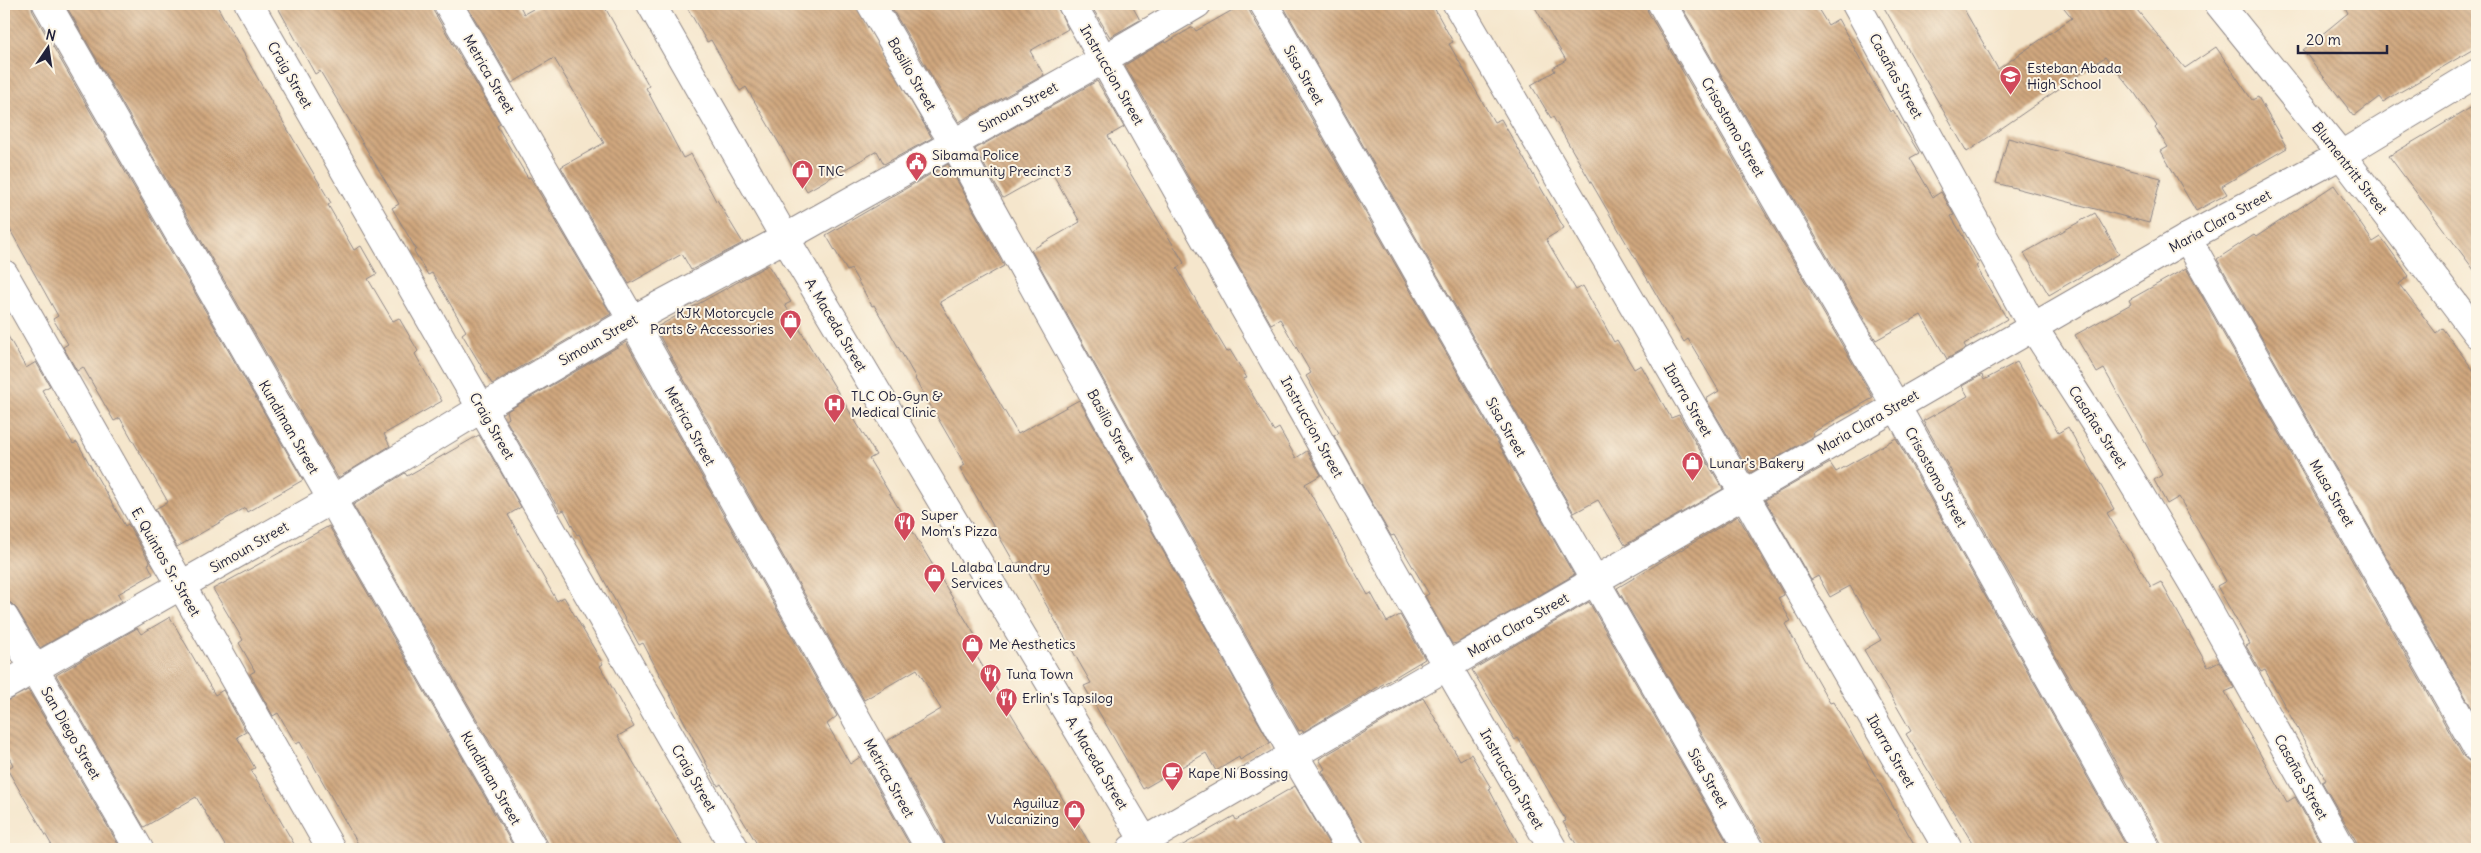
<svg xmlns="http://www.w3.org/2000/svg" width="2481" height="853" font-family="Delius,sans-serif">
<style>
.building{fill:url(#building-back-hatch)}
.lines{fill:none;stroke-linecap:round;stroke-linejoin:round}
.street-casing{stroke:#8c8484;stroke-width:30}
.secondary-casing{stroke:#8c8484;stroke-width:30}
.street{stroke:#fff;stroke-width:28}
.secondary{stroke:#fff;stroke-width:28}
.labels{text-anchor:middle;stroke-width:4;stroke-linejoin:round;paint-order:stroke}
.poi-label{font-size:14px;fill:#22223b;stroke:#fcf5e5;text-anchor:start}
.street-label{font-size:14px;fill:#22223b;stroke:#fcf5e5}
</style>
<defs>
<pattern id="building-back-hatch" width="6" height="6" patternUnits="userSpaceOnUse" patternTransform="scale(1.25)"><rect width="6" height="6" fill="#d0a77e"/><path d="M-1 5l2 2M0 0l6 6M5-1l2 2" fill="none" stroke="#a88868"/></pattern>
</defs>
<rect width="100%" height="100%" fill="#fcf5e5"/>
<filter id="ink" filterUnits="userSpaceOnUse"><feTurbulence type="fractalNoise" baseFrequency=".02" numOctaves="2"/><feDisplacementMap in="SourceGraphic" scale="10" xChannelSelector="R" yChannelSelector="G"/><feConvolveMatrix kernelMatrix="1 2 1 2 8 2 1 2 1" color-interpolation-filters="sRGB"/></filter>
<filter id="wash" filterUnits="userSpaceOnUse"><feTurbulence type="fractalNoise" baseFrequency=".0096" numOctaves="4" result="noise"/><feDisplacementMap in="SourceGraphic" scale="20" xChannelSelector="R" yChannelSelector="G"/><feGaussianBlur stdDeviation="1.12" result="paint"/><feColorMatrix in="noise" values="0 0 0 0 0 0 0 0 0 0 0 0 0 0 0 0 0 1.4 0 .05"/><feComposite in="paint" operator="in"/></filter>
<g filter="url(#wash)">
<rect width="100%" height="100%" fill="#f5e6cc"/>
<g id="blocks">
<path class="building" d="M4,4H31L33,12L303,480L247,512L245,508L177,547L155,509L168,502L120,418L114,421L83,367L77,371L63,347L68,344L53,319L58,316L4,219Z
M65,4H216L262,86L331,203L328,205L354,250L361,246L377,274L368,279L393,321L399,318L418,351L415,354L442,401L384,434L390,446L338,478Z
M276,4H432L434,12L500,124L497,126L528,178L530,177L611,314L492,384L462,334L466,331L432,273L428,275L414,251L416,249L392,208L399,204L320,71L315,74Z
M466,4H519L524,14L542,4H603L649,86L646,88L683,158L691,154L716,201L717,200L743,243L691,270L682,254L629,284L561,167L604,143L554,58L512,83Z
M685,4H855L932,138L884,164L877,151L807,191L746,87L740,91L711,40L707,42Z
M902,4H1056L1068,29L1030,51L1044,75L959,122L892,9Z
M1090,4H1131L1140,20L1110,37Z
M1243,4H1248L1250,12L1574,575L1457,643L1452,644L1425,596L1429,594L1394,535L1391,536L1334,436L1339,433L1306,376L1311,373L1280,319L1271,324L1125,65L1165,41L1166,43L1193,27L1196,31Z
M1282,4H1432L1453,42L1449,44L1494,122L1501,119L1564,228L1546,239L1576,290L1583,286L1614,342L1617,340L1634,369L1641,365L1671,418L1679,415L1723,489L1625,545L1598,500L1574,513Z
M1533,4H1646L1648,12L1873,398L1812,433L1814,436L1750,473L1706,399L1719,391L1688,339L1684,342L1553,117L1551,118L1531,85L1555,71L1553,68L1566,60Z
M1680,4H1815L1828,25L1838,19L1890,112L1893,110L1919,153L1910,158L1933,197L1941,192L1954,215L1951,216L1979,264L1976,266L2007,319L1964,344L1966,348L1947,359L1921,315L1876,340Z
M1882,4H1961L1998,69L2072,18L2061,4H2132L2185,68L2216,47L2252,100L2258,97L2287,148L2222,186L2227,194L2196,211L2161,151L2168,147L2155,128L2157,126L2134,92L2105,57L1967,152Z
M2343,4H2477V47L2383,102L2379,97L2354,116L2303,50L2348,13Z
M1097,81L1124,127L1108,136L1184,263L1177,268L1227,352L1230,350L1247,378L1243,379L1274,431L1279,428L1296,458L1307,451L1321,475L1305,484L1368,595L1371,593L1387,622L1400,615L1425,659L1303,732L1302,730L1299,731L1031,250L1080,222L1051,171L1003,198L975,149Z
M2477,104V274L2389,156Z
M2008,138L2161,178L2149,223L1996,183Z
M948,164L1004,266L940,302L1018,434L1079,400L1270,743L1240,760L1239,757L1216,771L1206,753L1143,789L1084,686L1091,683L1044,601L1022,561L1015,564L960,468L965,465L915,379L916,378L874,305L872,306L851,269L847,271L826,235Z
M2334,185L2373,242L2381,237L2409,276L2399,284L2436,333L2442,328L2477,375V717L2217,259L2254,235L2256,237Z
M2095,213L2119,254L2049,295L2024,253Z
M768,265L791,302L785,305L876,455L869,459L976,637L968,642L1093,849H946L944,841L887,741L941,709L917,669L864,700L655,328Z
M2186,268L2463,756L2470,762L2477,764V849H2358L2356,841L2322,782L2326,780L2265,670L2261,672L2246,646L2250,644L2217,586L2226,581L2179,497L2167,504L2154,480L2162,475L2148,448L2104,369L2097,373L2075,335L2131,304L2129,300Z
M4,329L26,368L36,362L50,386L42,390L73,444L77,442L125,526L128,524L150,563L148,564L153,574L118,594L122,601L40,648L17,609L11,603L4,601Z
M626,342L837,716L827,724L850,764L860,757L912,849H760L721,784L718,786L643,643L639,645L579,534L577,535L564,510L560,512L506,420L509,418L507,411Z
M2017,362L2058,433L2068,427L2114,509L2107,513L2151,587L2161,582L2208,667L2219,661L2234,688L2225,692L2240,718L2287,802L2295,797L2324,849H2162L2160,841L1923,421L1968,396L1962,386L1982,375L1984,380Z
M479,435L521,507L508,515L557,601L564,597L603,664L600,666L634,727L618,736L684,849H549L547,841L353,505L405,473L407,476Z
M1896,438L2128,849H1976L1906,734L1911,731L1864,650L1881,640L1850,586L1830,597L1818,576L1811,580L1765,500L1830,463L1836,472Z
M1738,516L1784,595L1778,598L1791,621L1785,624L1830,703L1833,702L1850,731L1917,849H1765L1763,841L1617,588Z
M329,526L515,849H361L300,742L296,744L278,713L273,716L250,674L255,671L239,643L243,640L213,589Z
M1589,602L1731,849H1579L1563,822L1566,821L1518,738L1515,740L1472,670Z
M170,617L215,695L223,690L246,732L237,737L255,768L251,770L297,849H227L196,797L144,827L56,675L137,628L141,634Z
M28,690L121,849H54L27,803L7,769L13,765L4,748V702Z
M1423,698L1460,760L1471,754L1491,788L1489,789L1521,849H1366L1363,841L1322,771L1325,769L1319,759Z
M1295,786L1332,849H1176L1234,816L1236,820Z"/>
</g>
</g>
<g filter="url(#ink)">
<use href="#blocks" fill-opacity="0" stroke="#8c8484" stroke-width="1"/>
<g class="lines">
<defs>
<path id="street" d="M47,4L533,849
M249,4L735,849
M448,4L632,320L930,849
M871,4L936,115L954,143L1294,755L1350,849
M1072,4L1447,666L1553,849
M1264,4L1749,849
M1457,4L1744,494L1948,849
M1662,4L1896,406L2146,849
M1856,4L2033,327L2124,468L2195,587L2342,849
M2187,238L2477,748
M4,274L331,849
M4,617L139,849
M4,686L331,500L482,408L632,320L785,238L1104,59L1197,4"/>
<path id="secondary" d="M651,4L785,238L1149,849
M2219,4L2341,155L2477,334
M1131,849L2187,238L2341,155L2477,73"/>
</defs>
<use href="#street" class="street-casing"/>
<use href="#secondary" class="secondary-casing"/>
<use href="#street" class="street"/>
<use href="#secondary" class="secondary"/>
</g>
</g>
<defs>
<symbol id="school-pin" viewBox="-11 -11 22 30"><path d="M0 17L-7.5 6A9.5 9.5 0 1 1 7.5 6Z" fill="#d1495b" stroke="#fcf5e5"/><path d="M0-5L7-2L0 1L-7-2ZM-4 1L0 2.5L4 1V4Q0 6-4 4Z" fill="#fff"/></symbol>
<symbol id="civic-pin" viewBox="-11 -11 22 30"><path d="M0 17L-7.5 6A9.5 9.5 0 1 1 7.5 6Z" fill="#d1495b" stroke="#fcf5e5"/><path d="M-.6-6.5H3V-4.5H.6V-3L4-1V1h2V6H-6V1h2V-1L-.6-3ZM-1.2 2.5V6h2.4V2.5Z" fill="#fff"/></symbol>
<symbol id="shop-pin" viewBox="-11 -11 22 30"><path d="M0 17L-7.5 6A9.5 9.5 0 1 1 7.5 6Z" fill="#d1495b" stroke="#fcf5e5"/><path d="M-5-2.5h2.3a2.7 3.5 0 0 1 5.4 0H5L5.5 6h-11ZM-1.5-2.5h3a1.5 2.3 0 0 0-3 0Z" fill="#fff"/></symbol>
<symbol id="hospital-pin" viewBox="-11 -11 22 30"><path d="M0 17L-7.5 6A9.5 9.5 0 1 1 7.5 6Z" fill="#d1495b" stroke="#fcf5e5"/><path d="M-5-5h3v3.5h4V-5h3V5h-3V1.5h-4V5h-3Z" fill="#fff"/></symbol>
<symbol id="restaurant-pin" viewBox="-11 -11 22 30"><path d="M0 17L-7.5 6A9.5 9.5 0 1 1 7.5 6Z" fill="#d1495b" stroke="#fcf5e5"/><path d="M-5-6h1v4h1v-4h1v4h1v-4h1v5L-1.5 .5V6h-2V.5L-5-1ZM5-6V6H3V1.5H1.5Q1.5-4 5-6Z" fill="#fff"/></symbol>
<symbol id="cafe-pin" viewBox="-11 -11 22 30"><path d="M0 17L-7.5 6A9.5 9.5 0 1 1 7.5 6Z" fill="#d1495b" stroke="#fcf5e5"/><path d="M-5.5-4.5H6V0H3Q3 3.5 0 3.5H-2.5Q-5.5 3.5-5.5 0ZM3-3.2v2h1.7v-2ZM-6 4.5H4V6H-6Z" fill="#fff"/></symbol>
</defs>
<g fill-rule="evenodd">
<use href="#school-pin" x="1998" y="64" width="25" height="34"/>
<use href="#civic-pin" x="904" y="150" width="25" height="34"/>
<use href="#shop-pin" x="790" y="158" width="25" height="34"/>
<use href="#shop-pin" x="778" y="308" width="25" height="34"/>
<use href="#hospital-pin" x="822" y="392" width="25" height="34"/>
<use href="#shop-pin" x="1680" y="450" width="25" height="34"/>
<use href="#restaurant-pin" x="892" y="510" width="25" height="34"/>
<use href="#shop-pin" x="922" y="562" width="25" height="34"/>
<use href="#shop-pin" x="960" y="632" width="25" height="34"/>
<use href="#restaurant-pin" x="978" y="662" width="25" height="34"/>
<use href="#restaurant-pin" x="994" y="686" width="25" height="34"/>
<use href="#cafe-pin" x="1160" y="760" width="25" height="34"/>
<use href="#shop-pin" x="1062" y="798" width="25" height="34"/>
</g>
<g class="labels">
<g class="poi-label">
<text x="2027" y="73">Esteban Abada<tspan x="2027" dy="16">High School</tspan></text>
<text x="932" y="160">Sibama Police<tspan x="932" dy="16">Community Precinct 3</tspan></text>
<text x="818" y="176">TNC</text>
<text x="774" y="318" text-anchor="end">KJK Motorcycle<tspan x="774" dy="16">Parts &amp; Accessories</tspan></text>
<text x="851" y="401">TLC Ob-Gyn &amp;<tspan x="851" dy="16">Medical Clinic</tspan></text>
<text x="1709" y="468">Lunar's Bakery</text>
<text x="921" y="520">Super<tspan x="921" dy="16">Mom's Pizza</tspan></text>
<text x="951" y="572">Lalaba Laundry<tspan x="951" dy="16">Services</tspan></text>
<text x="989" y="649">Me Aesthetics</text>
<text x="1006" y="679">Tuna Town</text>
<text x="1022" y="703">Erlin's Tapsilog</text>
<text x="1188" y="778">Kape Ni Bossing</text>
<text x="1059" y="808" text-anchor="end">Aguiluz<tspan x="1059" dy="16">Vulcanizing</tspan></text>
</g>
<g class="street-label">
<text transform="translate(489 74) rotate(60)" y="5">Metrica Street</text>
<text transform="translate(912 74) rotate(60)" y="5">Basilio Street</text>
<text transform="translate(290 75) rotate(60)" y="5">Craig Street</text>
<text transform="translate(1112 75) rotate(60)" y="5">Instruccion Street</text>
<text transform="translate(1304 75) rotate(60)" y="5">Sisa Street</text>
<text transform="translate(1896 76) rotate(61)" y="5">Casañas Street</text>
<text transform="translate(1018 107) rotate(-29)" y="5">Simoun Street</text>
<text transform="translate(1733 127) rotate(60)" y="5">Crisostomo Street</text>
<text transform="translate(2350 168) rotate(52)" y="5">Blumentritt Street</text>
<text transform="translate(2220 221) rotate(-29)" y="5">Maria Clara Street</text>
<text transform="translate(836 325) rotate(59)" y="5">A. Maceda Street</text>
<text transform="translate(598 340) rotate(-30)" y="5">Simoun Street</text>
<text transform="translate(1688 400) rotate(60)" y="5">Ibarra Street</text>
<text transform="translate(1868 422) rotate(-30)" y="5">Maria Clara Street</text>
<text transform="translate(492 426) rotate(60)" y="5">Craig Street</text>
<text transform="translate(690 426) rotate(61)" y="5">Metrica Street</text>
<text transform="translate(1111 426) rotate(61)" y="5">Basilio Street</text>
<text transform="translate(289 427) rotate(60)" y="5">Kundiman Street</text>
<text transform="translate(1312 427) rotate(61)" y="5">Instruccion Street</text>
<text transform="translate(1506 427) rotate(60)" y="5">Sisa Street</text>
<text transform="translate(2098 427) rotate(57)" y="5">Casañas Street</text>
<text transform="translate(1936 477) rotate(61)" y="5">Crisostomo Street</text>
<text transform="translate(2332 493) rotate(60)" y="5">Musa Street</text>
<text transform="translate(249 547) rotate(-30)" y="5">Simoun Street</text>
<text transform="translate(166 562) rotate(60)" y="5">E. Quintos Sr. Street</text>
<text transform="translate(1518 625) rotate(-30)" y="5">Maria Clara Street</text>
<text transform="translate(71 733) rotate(60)" y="5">San Diego Street</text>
<text transform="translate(1891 751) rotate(60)" y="5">Ibarra Street</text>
<text transform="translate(1097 763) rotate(59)" y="5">A. Maceda Street</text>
<text transform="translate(2301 777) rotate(61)" y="5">Casañas Street</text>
<text transform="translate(491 778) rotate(60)" y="5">Kundiman Street</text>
<text transform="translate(694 778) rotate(60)" y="5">Craig Street</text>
<text transform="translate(889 778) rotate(61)" y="5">Metrica Street</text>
<text transform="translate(1708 778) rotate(60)" y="5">Sisa Street</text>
<text transform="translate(1512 779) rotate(60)" y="5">Instruccion Street</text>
</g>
</g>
<rect width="2481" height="853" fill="none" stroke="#fcf5e5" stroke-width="20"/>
<g transform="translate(48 48) rotate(13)" stroke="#fcf5e5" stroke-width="4" paint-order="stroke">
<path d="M0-4L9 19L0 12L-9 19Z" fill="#22223b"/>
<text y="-8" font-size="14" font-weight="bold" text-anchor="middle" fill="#22223b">N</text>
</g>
<path d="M2298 45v8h89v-8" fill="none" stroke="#22223b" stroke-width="2.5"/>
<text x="2306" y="45" font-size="15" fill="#22223b" stroke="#fcf5e5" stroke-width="4" paint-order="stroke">20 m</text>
</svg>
